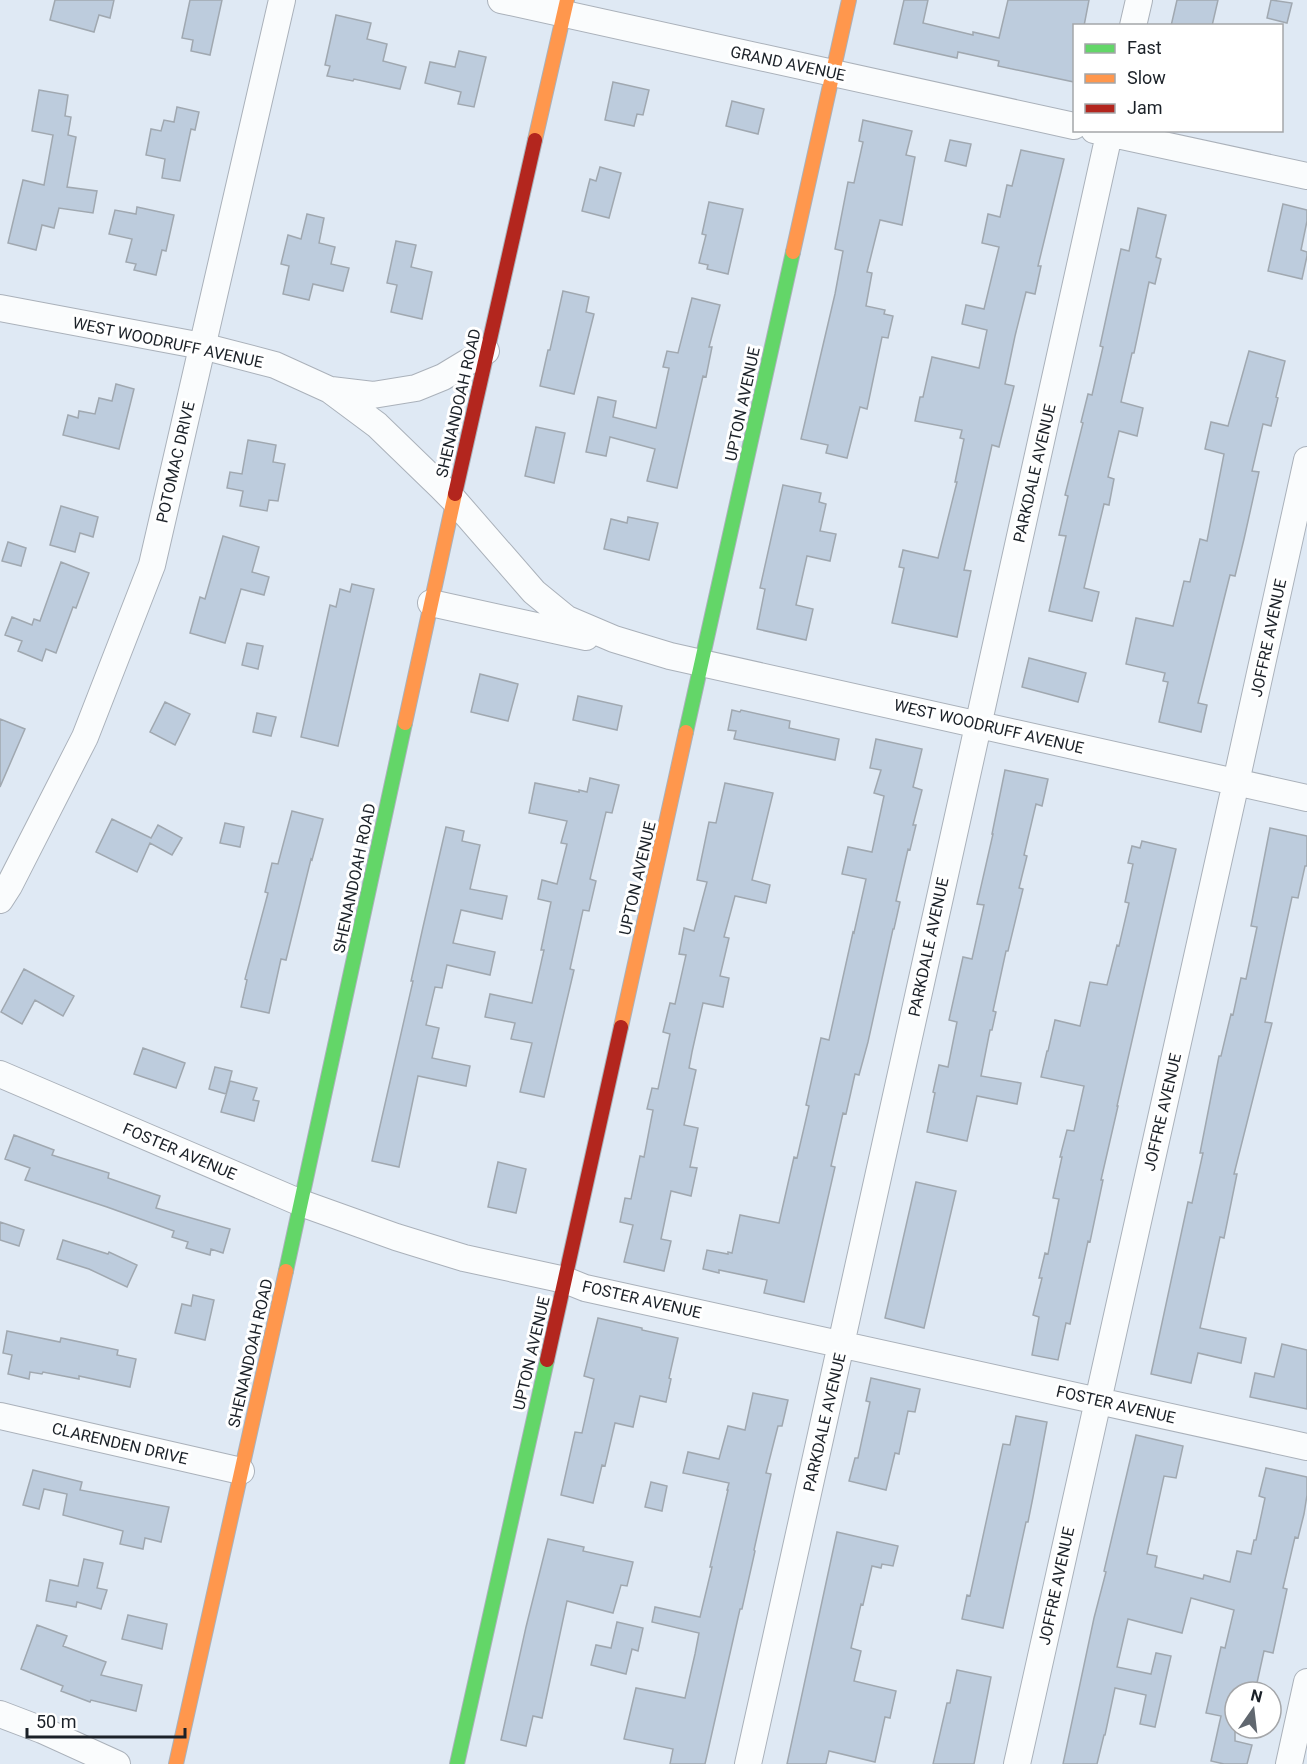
<svg xmlns="http://www.w3.org/2000/svg" width="1307" height="1764" font-family="Roboto,sans-serif">
<style>
.building{fill:#bdccdd;stroke:#a0a8b0;stroke-width:1.5}
.lines{fill:none;stroke-linecap:round;stroke-linejoin:round}
.street-casing{stroke:#aab1ba;stroke-width:28}
.fast-casing{stroke:#aab1ba;stroke-width:16}
.slow-casing{stroke:#aab1ba;stroke-width:16}
.jam-casing{stroke:#aab1ba;stroke-width:16}
.street{stroke:#fafcfd;stroke-width:26}
.fast{stroke:#63d668;stroke-width:14}
.slow{stroke:#ff974d;stroke-width:14}
.jam{stroke:#b3261e;stroke-width:14}
.labels{text-anchor:middle;stroke-width:6;stroke-linejoin:round;paint-order:stroke}
.street-label{font-size:16px;fill:#1b2128;stroke:#fff}
</style>
<rect width="100%" height="100%" fill="#dfe9f4"/>
<path class="building" d="M55,0H114L110,18L99,15L94,32L50,20Z
M190,0H222L210,55L191,51L193,40L182,38Z
M904,0H928L923,23L973,35V32L999,38L1008,0H1089L1084,26H1074V82L998,66L999,61L958,52L957,58L894,44Z
M1177,0H1218L1212,26H1171Z
M1271,0L1292,3L1287,23L1267,18Z
M336,15L371,23L367,39L387,44L383,61L406,67L400,89L354,79L353,81L327,76L330,66L325,65Z
M459,51L486,57L474,107L458,104L461,92L425,83L430,62L455,67Z
M613,82L649,90L643,115L637,114L634,126L605,120Z
M39,90L68,95L65,116L71,117L68,135L76,137L67,187L97,191L93,213L59,208L54,228L42,225L36,250L8,243L23,180L44,185L53,135L32,131Z
M732,101L764,109L758,134L726,126Z
M177,107L199,112L195,130L191,129L180,181L162,178L165,159L146,155L151,129L161,131L164,120L174,122Z
M863,120L912,131L906,155L915,157L902,225L880,220L867,272L872,273L866,306L885,310L884,314L893,316L888,338L882,337L867,409L860,407L847,458L826,453L828,445L801,439L835,294L843,251L835,249L848,182L854,183L863,142L859,141Z
M950,140L971,144L966,166L945,161Z
M1021,150L1064,159L1038,266H1041L1035,294L1026,292L1015,336L1005,384L1014,386L999,447L992,445L964,570L971,571L957,637L892,623L904,568L899,567L903,550L938,558L957,482H955L964,439L960,438L962,430L915,421L920,397H923L932,357L979,368L987,330L962,324L966,305L984,309L999,247L982,243L988,214L1000,217L1007,185L1012,186Z
M600,167L621,173L609,218L582,211L590,179L596,181Z
M709,202L743,209L728,274L707,269L708,265L699,263L706,235L702,234Z
M1283,204L1307,210V221L1301,250L1307,252V256L1302,279L1268,271Z
M137,207L174,215L166,251L162,250L156,275L134,270L136,264L126,262L132,239L109,234L115,210L136,214Z
M1138,208L1166,215L1156,257L1161,259L1155,284L1149,282L1134,353H1132L1121,402L1143,408L1137,436L1119,431L1108,477L1114,479L1109,505L1104,504L1084,588L1099,592L1092,621L1049,611L1066,536L1059,535L1068,496L1065,495L1083,423L1081,422L1088,394L1092,395L1103,347L1100,346L1121,249L1129,251Z
M307,214L324,218L319,243L335,247L331,264L349,268L343,291L313,284L309,300L283,294L289,266L281,264L288,235L301,239Z
M396,241L416,245L411,267L432,272L422,319L391,312L397,285L387,283Z
M563,291L589,297L586,312L594,314L574,394L540,386L548,350H550Z
M692,298L720,305L709,347H712L706,377L703,376L677,488L647,481L655,449L610,437L606,456L586,452L598,397L616,401L613,417L656,428L669,368L663,367L667,351L678,353Z
M1249,351L1285,361L1276,397L1278,398L1271,426L1263,424L1252,471L1259,472L1244,539L1235,576L1230,575L1198,703L1207,705L1201,732L1159,722L1168,682L1163,681L1165,673L1126,664L1136,618L1173,626L1184,581L1190,582L1200,539L1207,541L1224,454L1205,449L1211,422L1228,426Z
M116,384L134,389L119,449L63,435L68,415L78,418L79,411L95,414L99,398L112,401Z
M536,427L565,433L554,483L525,476Z
M248,440L276,445L273,462L285,464L278,501L269,500L267,511L240,506L243,491L227,488L230,472L242,474Z
M783,485L821,493L819,502L826,504L820,531L836,534L830,561L807,556L796,605L813,609L806,640L757,629L765,589L760,588Z
M61,506L98,517L93,537L80,533L75,552L50,545Z
M628,517L658,523L649,560L604,549L611,519L627,523Z
M223,536L259,547L252,572L269,577L264,595L241,589L225,643L190,633L200,597L205,599Z
M8,542L26,548L21,566L2,561Z
M61,562L89,573L76,608L73,607L56,653L46,649L42,661L18,651L22,641L5,635L12,617L32,625L34,619L40,621Z
M352,584L374,589L338,746L301,737L330,605L336,607L340,589L350,592Z
M247,643L263,646L258,669L242,665Z
M1029,658L1086,673L1078,702L1022,687Z
M480,674L518,684L508,721L471,712Z
M578,696L622,706L617,730L573,720Z
M165,702L190,714L175,745L150,732Z
M732,710L740,712L741,710L790,721L789,728L839,739L835,760L734,739L736,731L728,730Z
M257,713L276,717L271,736L253,732Z
M0,719L25,729L0,787Z
M876,739L922,749L913,787L922,790L913,825H916L910,850L908,849L896,901L900,902L894,929H893L868,1042L859,1075L855,1074L846,1114L843,1113L831,1166L835,1167L804,1302L764,1293L767,1280L719,1270V1273L703,1269L707,1250L728,1254V1252L732,1253L740,1215L779,1223L794,1157L797,1158L809,1106L806,1105L821,1038L829,1040L853,932L854,933L866,879L842,874L848,847L872,852L884,796L874,793L881,770L870,768Z
M1005,770L1048,779L1042,806L1036,804L1024,855L1027,856L1019,888L1023,889L1008,951H1006L993,1011L996,1012L992,1030H990L981,1076L1021,1083L1017,1104L977,1096L967,1141L927,1132L935,1093L933,1092L939,1065L948,1067L957,1022L949,1020L963,957L972,959L984,905L977,904L993,834H992Z
M590,778L619,785L612,813L606,812L590,879L596,881L589,911L583,910L570,969L574,970L544,1097L520,1092L532,1043L511,1039L515,1023L485,1017L490,994L532,1003L544,950H541L551,902L538,899L542,880L557,884L567,844L561,843L567,821L529,813L535,783L579,792V790L587,792Z
M725,783L773,793L752,880L770,885L766,903L735,896L724,937L729,938L720,976L729,978L723,1007L703,1003L692,1052L689,1068L696,1070L684,1125L698,1128L690,1167L697,1168L691,1196L671,1191L661,1239L671,1241L664,1271L624,1262L633,1225L620,1222L625,1198L631,1199L640,1156L644,1157L653,1110L647,1109L652,1088L658,1089L670,1034L663,1032L670,1003L675,1004L686,955L679,954L684,928L694,931L707,882L697,880L709,822L716,823Z
M292,811L323,819L312,860L311,859L286,960L281,959L269,1013L241,1007L247,980L245,979L268,893L265,892L272,863L278,864Z
M112,819L151,838L158,825L182,838L172,855L150,843L137,872L96,852Z
M225,823L244,827L240,847L220,843Z
M446,827L464,831L462,841L480,845L470,889L507,896L502,919L461,910L453,943L495,952L490,975L447,965L442,988L435,987L426,1025L439,1028L432,1058L470,1066L466,1086L418,1076L399,1167L372,1161L413,981H411L423,927Z
M1270,828L1307,836V866H1305L1298,898L1292,897L1265,1022L1272,1023L1234,1174H1237L1224,1238L1220,1237L1200,1328L1246,1338L1241,1363L1198,1353L1191,1383L1151,1374L1188,1202L1192,1203L1203,1153H1200L1219,1056H1221L1231,1014L1233,1015L1241,978L1246,979L1257,927L1251,926Z
M1142,841L1176,849L1117,1106H1118L1101,1180H1103L1090,1242L1088,1241L1070,1324L1066,1323L1058,1360L1032,1355L1039,1317L1033,1315L1042,1278H1039L1045,1253L1048,1254L1059,1199L1053,1198L1062,1157H1060L1067,1130L1074,1131L1084,1086L1041,1077L1047,1051H1048L1055,1020L1080,1026L1090,982L1107,985L1117,945L1119,946L1129,903L1125,902L1133,864L1128,863L1132,846L1140,848Z
M24,969L74,996L63,1016L35,1000L22,1024L1,1012Z
M143,1048L185,1063L176,1088L134,1074Z
M215,1067L232,1071L226,1094L209,1089Z
M230,1081L257,1088L253,1100L259,1101L254,1121L221,1112Z
M14,1135L54,1150L52,1155L109,1173L108,1178L160,1196L156,1208L230,1229L223,1253L211,1249L210,1255L186,1248L188,1242L172,1237L174,1231L107,1207L25,1180L30,1168L5,1159Z
M498,1162L526,1169L516,1213L488,1207Z
M916,1182L956,1191L924,1328L885,1318Z
M0,1222L24,1230L19,1246L0,1240Z
M63,1240L108,1254L109,1252L137,1265L127,1287L89,1269L57,1259Z
M193,1295L214,1300L205,1340L175,1333L182,1304L191,1306Z
M598,1318L642,1328V1330L678,1338L669,1378L671,1379L666,1402L640,1396L633,1427L615,1423L605,1466L602,1465L593,1503L561,1495L575,1432L582,1433L594,1379L584,1376Z
M7,1331L60,1342L61,1338L118,1350L117,1355L136,1359L130,1387L79,1376V1379L43,1372L42,1374L30,1372L29,1379L8,1374L12,1355L3,1353Z
M1282,1344L1307,1350V1409L1250,1397L1255,1373L1274,1377Z
M871,1378L920,1389L915,1412L908,1411L899,1454L895,1453L886,1490L849,1481L855,1458H858L870,1402L866,1401Z
M753,1393L788,1400L782,1426H778L766,1473L771,1474L754,1550L755,1551L742,1609H740L705,1764H670L673,1749L624,1739L636,1688L685,1698L695,1654L699,1633L652,1622L655,1607L700,1617L712,1567H710L728,1490H727L729,1483L683,1473L688,1452L719,1459L728,1426L745,1430Z
M1016,1416L1047,1422L1033,1497L1028,1522H1026L1003,1628L962,1619L967,1595L970,1596L1003,1444L1010,1445Z
M1136,1435L1183,1446L1176,1478L1164,1476L1147,1554L1157,1556L1155,1567L1203,1579L1204,1575L1230,1582L1237,1551L1251,1554L1254,1540H1256L1265,1498L1259,1496L1266,1468L1307,1477V1495L1304,1514L1298,1538L1295,1537L1283,1588L1287,1589L1273,1653L1264,1651L1255,1692H1235V1741L1252,1745L1247,1764H1224L1211,1761L1221,1716L1206,1713L1221,1647L1225,1648L1234,1610L1191,1598L1182,1633L1128,1619L1117,1667L1151,1674L1156,1653L1171,1656L1155,1727L1140,1724L1146,1695L1115,1688L1105,1735H1104L1097,1764H1063L1094,1618L1106,1572L1104,1571Z
M33,1470L82,1482L80,1490L169,1507L161,1542L145,1538L143,1549L120,1544L123,1531L63,1515L67,1494L44,1489L39,1509L23,1505Z
M651,1482L667,1486L662,1511L645,1507Z
M837,1532L898,1546L893,1566L882,1564L881,1568L872,1566L863,1605L861,1604L851,1648L861,1651L854,1681L896,1691L890,1718L885,1717L875,1762L829,1751L826,1764H787Z
M548,1539L584,1547L583,1551L633,1562L627,1586L621,1585L613,1613L567,1601L542,1718L533,1716L526,1746L501,1740L526,1627Z
M84,1559L103,1563L97,1588L107,1590L101,1609L77,1602L76,1607L46,1601L50,1580L78,1586Z
M128,1615L167,1624L162,1649L122,1639Z
M617,1622L643,1628L638,1651L632,1649L626,1674L591,1665L596,1645L611,1648Z
M37,1625L67,1636L63,1646L106,1662L101,1675L142,1685L136,1711L91,1700L90,1702L61,1691L63,1686L21,1669Z
M957,1670L991,1677L974,1764H933L947,1703H950Z"/>
<g class="lines">
<defs>
<path id="street" d="M501,0L1074,126
M1133,26L1139,0
M1094,130L1307,176
M0,308L202,346L275,365L330,390L377,425L441,487L453,499L534,592L567,619L614,639L670,656L1307,798
M331,390L373,395L416,388L443,377L486,351
M431,603L586,637
M0,900L9,886L85,737L152,565L282,0
M0,1074L301,1203L396,1237L464,1258L565,1280L585,1288L1307,1447
M0,1416L241,1471
M0,1714L42,1730L117,1764
M748,1764L1110,130
M1017,1764C1113,1329 1212,895 1307,460
M1289,1764L1307,1682"/>
<path id="fast" d="M686,732L793,252
M286,1271L405,723
M457,1764L547,1360"/>
<path id="slow" d="M535,140L567,0
M793,252L849,0
M405,723L455,494
M621,1027L686,732
M176,1764L286,1271"/>
<path id="jam" d="M455,494L535,140
M547,1360L621,1027"/>
</defs>
<use href="#street" class="street-casing"/>
<use href="#fast" class="fast-casing"/>
<use href="#slow" class="slow-casing"/>
<use href="#jam" class="jam-casing"/>
<use href="#street" class="street"/>
<use href="#fast" class="fast"/>
<use href="#slow" class="slow"/>
<use href="#jam" class="jam"/>
</g>
<g class="labels">
<g class="street-label">
<text transform="translate(788 63) rotate(12)" y="6">GRAND AVENUE</text>
<text transform="translate(168 342) rotate(12)" y="6">WEST WOODRUFF AVENUE</text>
<text transform="translate(458 403) rotate(-77)" y="6">SHENANDOAH ROAD</text>
<text transform="translate(742 404) rotate(-78)" y="6">UPTON AVENUE</text>
<text transform="translate(175 462) rotate(-77)" y="6">POTOMAC DRIVE</text>
<text transform="translate(1034 473) rotate(-77)" y="6">PARKDALE AVENUE</text>
<text transform="translate(1268 638) rotate(-78)" y="6">JOFFRE AVENUE</text>
<text transform="translate(989 726) rotate(13)" y="6">WEST WOODRUFF AVENUE</text>
<text transform="translate(354 878) rotate(-78)" y="6">SHENANDOAH ROAD</text>
<text transform="translate(637 878) rotate(-77)" y="6">UPTON AVENUE</text>
<text transform="translate(928 947) rotate(-78)" y="6">PARKDALE AVENUE</text>
<text transform="translate(1162 1112) rotate(-77)" y="6">JOFFRE AVENUE</text>
<text transform="translate(180 1151) rotate(23)" y="6">FOSTER AVENUE</text>
<text transform="translate(642 1299) rotate(13)" y="6">FOSTER AVENUE</text>
<text transform="translate(250 1353) rotate(-77)" y="6">SHENANDOAH ROAD</text>
<text transform="translate(531 1353) rotate(-77)" y="6">UPTON AVENUE</text>
<text transform="translate(1116 1404) rotate(13)" y="6">FOSTER AVENUE</text>
<text transform="translate(824 1422) rotate(-77)" y="6">PARKDALE AVENUE</text>
<text transform="translate(120 1443) rotate(13)" y="6">CLARENDEN DRIVE</text>
<text transform="translate(1056 1586) rotate(-78)" y="6">JOFFRE AVENUE</text>
</g>
</g>
<rect x="1073" y="24" width="210" height="108" fill="#ffffff" stroke="#a4a6a9" stroke-width="1.5"/>
<rect x="1085" y="44" width="30" height="9" fill="#63d668" stroke="#a4a6a9" stroke-width="1.5"/>
<text x="1127" y="54" font-size="18" fill="#1b2128">Fast</text>
<rect x="1085" y="74" width="30" height="9" fill="#ff974d" stroke="#a4a6a9" stroke-width="1.5"/>
<text x="1127" y="84" font-size="18" fill="#1b2128">Slow</text>
<rect x="1085" y="104" width="30" height="9" fill="#b3261e" stroke="#a4a6a9" stroke-width="1.5"/>
<text x="1127" y="114" font-size="18" fill="#1b2128">Jam</text>
<g transform="translate(1253 1710) rotate(14)"><circle r="28" fill="#ffffff" stroke="#a4a6a9" stroke-width="1.5"/>
<path d="M0-4.5L10 22L0 15L-10 22Z" fill="#60676f"/>
<text y="-9" font-size="16" font-weight="bold" text-anchor="middle" fill="#1b2128">N</text>
</g>
<path d="M27 1728v9h158v-9" fill="none" stroke="#1b2128" stroke-width="3"/>
<text x="36" y="1728" font-size="18" fill="#1b2128" stroke="#ffffff" stroke-width="4.5" paint-order="stroke">50 m</text>
</svg>
